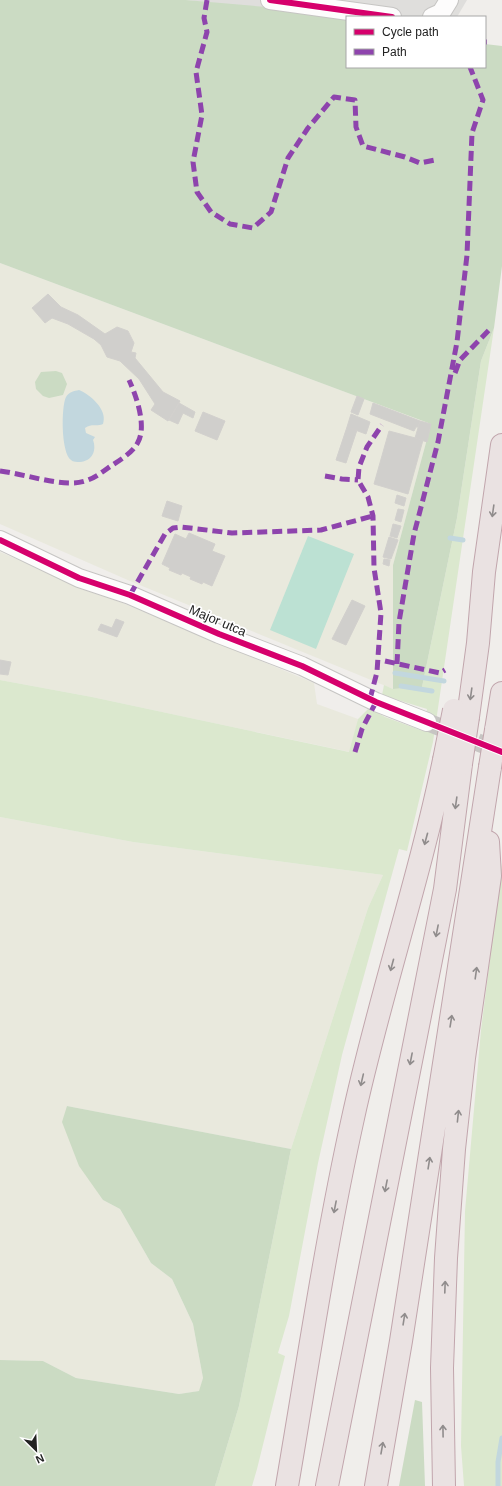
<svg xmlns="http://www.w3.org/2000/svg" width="502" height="1486" font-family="Helvetica,sans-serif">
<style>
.residential{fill:#dfdedc}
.farmland{fill:#e9e9dd}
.grass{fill:#dbe8ce}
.forest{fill:#cbdbc3}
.pitch{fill:#bce1d3}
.water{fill:#c2d7de}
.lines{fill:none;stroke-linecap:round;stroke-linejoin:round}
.stream{stroke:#c2d7de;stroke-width:5}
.building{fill:#d0cfcc;stroke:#d2d0cd}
.minor-tunnel{stroke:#c7c5c3;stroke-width:18;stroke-dasharray:18 9;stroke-linecap:butt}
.minor-casing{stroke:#c6c5c3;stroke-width:20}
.highway-casing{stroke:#c1a5ac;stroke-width:24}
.minor{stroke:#fdfcfc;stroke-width:18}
.highway{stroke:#eae2e2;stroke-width:22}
.highway-bridge-casing{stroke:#c1a5ac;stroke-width:24;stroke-linecap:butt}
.highway-bridge{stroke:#eae2e2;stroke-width:22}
.quiet{stroke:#8e44ad;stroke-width:5;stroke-dasharray:10 5;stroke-linecap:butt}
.cycleway-casing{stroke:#fff;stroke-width:8}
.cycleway{stroke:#d6006c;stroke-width:6}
.oneway{stroke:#908c8c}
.labels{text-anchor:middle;stroke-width:3.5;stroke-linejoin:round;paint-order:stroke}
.street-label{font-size:13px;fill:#222;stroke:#fff}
</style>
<rect width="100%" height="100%" fill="#f0eeeb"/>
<path class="residential" d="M186,0H467L457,17H347Z"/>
<path class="farmland" d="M0,263L431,424L393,565V689L130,581L0,524Z
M0,552L314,683L317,704L358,719L350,752L92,697L0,680Z
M0,817L133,842L383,875L368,908L291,1149L67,1106L103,1200L120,1209L151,1263L172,1279L193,1324L203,1378L200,1391L179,1394L76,1378L43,1361L0,1360Z"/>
<path class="grass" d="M494,328L433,742L407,851L399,849L342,1055L318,1163L289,1316L278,1353L285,1356L257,1469L252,1486H215L239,1406L291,1149L368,908L383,875L133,842L0,817V680L92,697L349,752L358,719L369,708L385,717L423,731L427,709L382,695L384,685L393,689L422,687L457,518L481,361Z
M502,863V1486H464L461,1446L465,1211L481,1030Z"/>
<path class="forest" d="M0,0H186L278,8L347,20V67H485V44L502,46V266L494,328L481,361L457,518L422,687L393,689V565L431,424L0,263Z
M56,371L62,373L67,384L63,395L49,398L43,396L36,389L35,382L41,372Z
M67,1106L291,1149L239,1406L215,1486H0V1360L43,1361L76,1378L179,1394L199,1391L203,1378L193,1324L172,1279L151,1263L120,1209L103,1200L79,1166L62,1122Z
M415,1400L422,1402L425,1486H399Z"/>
<path class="pitch" d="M308,536L354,554L316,649L270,630Z"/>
<path class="water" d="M79,390C91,395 108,410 103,424C96,427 92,423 85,428L86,433L95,437L93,440C97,451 92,461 80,462C77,462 73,462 71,460C61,453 61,407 66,397C69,392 74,391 79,390Z"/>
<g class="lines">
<path class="stream" d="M450,538L463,540
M395,673L444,681
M401,686L432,691
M498,1486V1462L502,1438"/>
</g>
<path class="building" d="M48,294L61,307L78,315L105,334L117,327L128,331L134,343L131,352L136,353L135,358L163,392L180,401L168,421L151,410L155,404L139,379L120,361L107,357L101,345L94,339L68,324L52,318L45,323L32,308Z
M357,396L364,399L358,415L351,412Z
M179,403L195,412L193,418L183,413L178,424L169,420Z
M373,403L420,421L418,427H416L414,431L370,414Z
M203,412L225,421L217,440L195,431Z
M351,414L370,422L366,434L347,427Z
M420,421L431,424L427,442L415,438Z
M347,427L357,430L346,463L336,460Z
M389,431L423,440L408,494L374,484Z
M397,495L406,498L404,506L395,503Z
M167,501L182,506L178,521L162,516Z
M398,509L404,510L401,522L395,520Z
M393,524L401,526L397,538L390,536Z
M189,533L215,544L212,551L225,556L212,586L203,582L202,584L190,579L191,577L182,573L181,575L169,570L170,568L162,564L175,534L186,539Z
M389,537L398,540L391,559L383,557Z
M384,559L390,560L389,566L383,564Z
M352,600L365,606L346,645L332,639Z
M116,619L124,622L117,637L98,630L101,624L112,628Z
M0,660L11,662L8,675L0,674Z"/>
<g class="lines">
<path class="minor-tunnel" d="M427,722L502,752"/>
<defs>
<path id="minor" d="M270,0L392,17
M432,17L441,13L449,0
M0,540L79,578L130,595L219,634L302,666L376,702L427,722"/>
<path id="highway" d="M468,717L478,643L484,572L502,445
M496,730L502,693
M287,1486C308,1363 326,1240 353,1118C379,998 419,881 444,760
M327,1486L445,889L461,764
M376,1486L401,1341L490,767
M444,1486L442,1368L446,1258L454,1149L464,1058L490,876L488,842"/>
</defs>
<use href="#minor" class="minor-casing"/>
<use href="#highway" class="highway-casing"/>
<use href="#minor" class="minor"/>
<use href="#highway" class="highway"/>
<defs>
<path id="highway-bridge" d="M444,760L454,710
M461,764L468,717
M490,767L496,730"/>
</defs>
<use href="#highway-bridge" class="highway-bridge-casing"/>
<use href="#highway-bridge" class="highway-bridge"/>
<path class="quiet" d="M207,0L204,18L207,32L196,72L202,115L193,162L197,192L211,212L230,224L253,228L271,212L288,158L308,128L334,97L355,100L356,127L363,146L405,157L420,163L435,160
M485,42H487
M455,373L460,360L489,330
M0,471C24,474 48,483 72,483C87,483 97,476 108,468C118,461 133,453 138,442C147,426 136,395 129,380
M325,476L342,479L358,480
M130,595L165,534L173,528L181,527L232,533L321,530L373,516
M385,661L440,673L445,670
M397,664L399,622L414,534L438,442L457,342L467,255L472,133L483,100L470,67
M370,699L377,672L381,613L374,568L373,516L368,497L358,480L359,467L367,447L382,425
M355,752L362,729L376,702"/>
<defs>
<path id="cycleway" d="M270,0L392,17
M0,540L79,578L130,595L219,634L302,666L376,702L502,752"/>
</defs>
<use href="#cycleway" class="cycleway-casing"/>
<use href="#cycleway" class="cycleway"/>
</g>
<defs><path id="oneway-shaft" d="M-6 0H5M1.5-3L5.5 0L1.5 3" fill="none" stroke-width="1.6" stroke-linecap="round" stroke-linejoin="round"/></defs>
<g class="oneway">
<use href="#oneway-shaft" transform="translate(493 511) rotate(98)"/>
<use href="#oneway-shaft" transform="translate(471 694) rotate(98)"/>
<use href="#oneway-shaft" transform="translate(456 803) rotate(98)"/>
<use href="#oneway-shaft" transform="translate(426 839) rotate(105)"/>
<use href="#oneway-shaft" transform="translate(437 931) rotate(101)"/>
<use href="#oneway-shaft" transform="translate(392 965) rotate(105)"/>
<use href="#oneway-shaft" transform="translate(476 973) rotate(-82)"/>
<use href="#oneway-shaft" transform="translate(451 1021) rotate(-81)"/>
<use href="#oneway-shaft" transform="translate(411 1059) rotate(101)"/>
<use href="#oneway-shaft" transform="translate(362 1080) rotate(103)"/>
<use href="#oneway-shaft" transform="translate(458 1116) rotate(-84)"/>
<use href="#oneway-shaft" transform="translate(429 1163) rotate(-81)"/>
<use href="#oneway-shaft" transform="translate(386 1186) rotate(101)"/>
<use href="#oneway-shaft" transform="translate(335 1207) rotate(101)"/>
<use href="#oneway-shaft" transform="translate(445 1287) rotate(-88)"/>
<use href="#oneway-shaft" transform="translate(404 1319) rotate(-81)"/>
<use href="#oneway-shaft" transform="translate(443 1431) rotate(-91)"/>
<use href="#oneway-shaft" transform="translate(382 1448) rotate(-80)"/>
</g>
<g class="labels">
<g class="street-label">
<text transform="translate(218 620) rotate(23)" y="5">Major utca</text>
</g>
</g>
<rect x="346" y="16" width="140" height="52" fill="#ffffff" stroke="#a7a7a7"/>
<rect x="354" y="29" width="20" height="6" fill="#d6006c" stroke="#a7a7a7"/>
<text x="382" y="36" font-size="12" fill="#222222">Cycle path</text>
<rect x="354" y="49" width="20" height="6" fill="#8e44ad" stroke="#a7a7a7"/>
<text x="382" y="56" font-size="12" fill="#222222">Path</text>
<g transform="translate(36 1450) rotate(156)" stroke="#ffffff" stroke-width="3" paint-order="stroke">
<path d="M0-3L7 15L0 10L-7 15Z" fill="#222222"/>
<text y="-6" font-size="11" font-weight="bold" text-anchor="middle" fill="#222222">N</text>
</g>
</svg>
